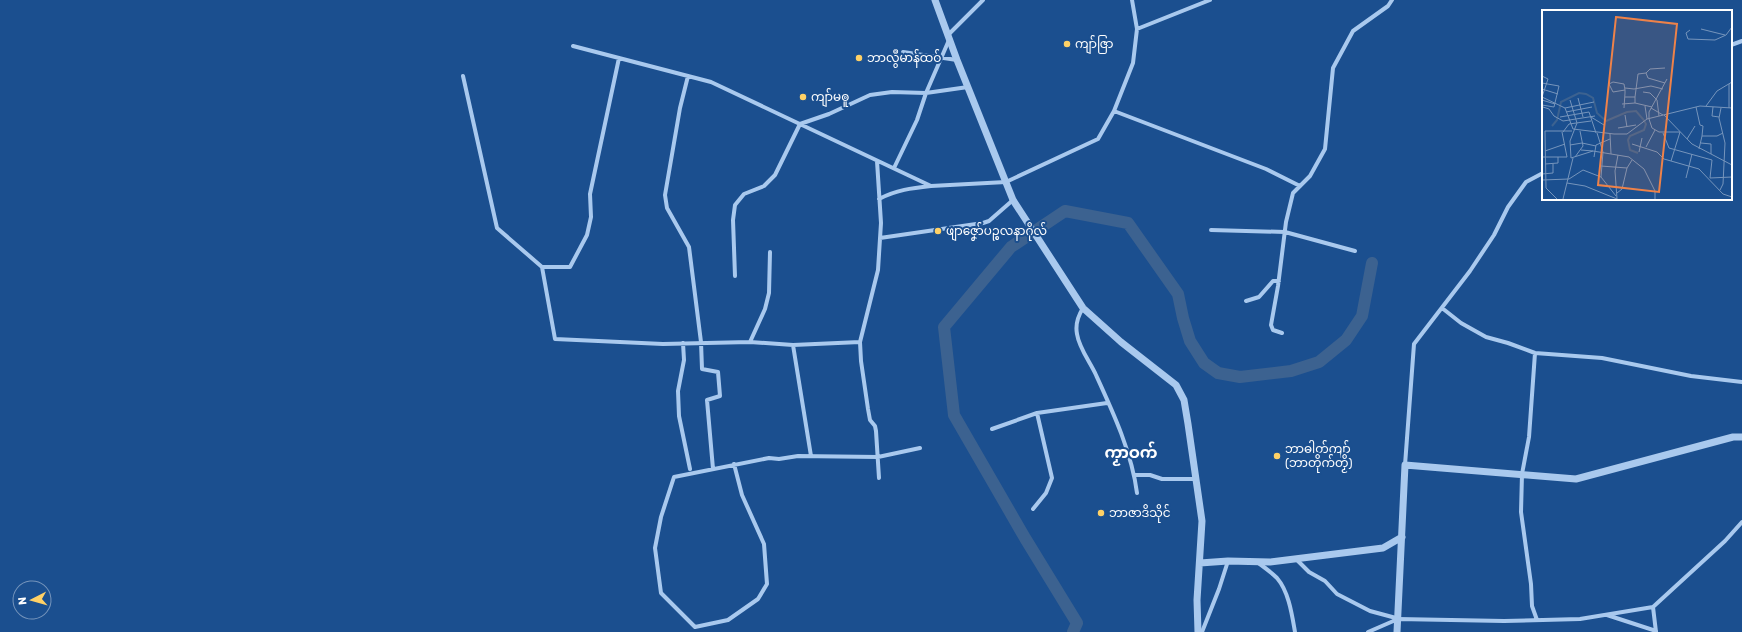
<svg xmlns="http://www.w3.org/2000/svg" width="1742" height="632" font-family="Rubik,'Noto Sans Myanmar',sans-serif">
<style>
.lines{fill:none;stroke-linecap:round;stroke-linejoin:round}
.river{stroke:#3c6290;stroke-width:12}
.minor{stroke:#a9c9ee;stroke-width:4}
.tertiary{stroke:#a9c9ee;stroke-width:7}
.poi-dot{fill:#ffd166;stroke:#1b4f8f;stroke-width:1.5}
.labels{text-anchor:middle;stroke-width:4;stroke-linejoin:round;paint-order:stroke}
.poi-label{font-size:12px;fill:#fff;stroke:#1b4f8f;text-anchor:start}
.district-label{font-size:16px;font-weight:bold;fill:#fff;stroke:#1b4f8f}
.inset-river{fill:none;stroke:#3c6290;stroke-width:2}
.inset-road{fill:none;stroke:#7695bc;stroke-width:1}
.view{fill:#ee8249;fill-opacity:0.15;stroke:#ee8249;stroke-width:2}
.inset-edge{fill:none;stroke:#fff;stroke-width:2}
</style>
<rect width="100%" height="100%" fill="#1b4f8f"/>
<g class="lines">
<path class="river" d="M1073,632L1077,623L1025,538L954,415L944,327L1011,247L1065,211L1128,223L1178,294L1183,318L1190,341L1204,363L1218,373L1240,377L1291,371L1319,362L1346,340L1362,316L1372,263"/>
<path class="minor" d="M1137,29L1210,0
M948,35L983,0
M1731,45L1742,41
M573,46L711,82L931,186L1006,182L1098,139L1114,111L1133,63L1137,29L1132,0
M903,52L957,60
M619,58L590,194L591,217L587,235L570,267H542L555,339L663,344L750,342L793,345
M463,76L497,228L542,267
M688,76L680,108L665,195L667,208L689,247L701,342L702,369L718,372L720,396L707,400L713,469
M1114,111L1266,169L1300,186
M894,168L917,120L926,93L949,40
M879,199C896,190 912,188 931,186
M1211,230L1285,232L1355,251
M880,238L983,223L989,221L1013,200
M735,276L733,220L735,205L744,194L764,186L775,175L800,124L829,114L870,95L892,92L926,93L968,87
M1246,301L1259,297L1273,281H1279
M1083,308C1078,316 1075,324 1077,334C1079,348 1090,362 1096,375C1113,412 1132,453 1137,493
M1442,308L1461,323L1486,337L1508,343L1535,353L1602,358L1691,376L1742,382
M1282,333L1273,330L1271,325L1278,286L1286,222L1293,193L1310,176L1325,149L1333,68L1353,31L1388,6L1392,0
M750,342L765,309L769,293L770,252
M860,342L861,361L868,409L870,420L875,426L876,431L879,478
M683,343L684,360L678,391L679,416L690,469
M1535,353L1529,437L1522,474L1521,512L1531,584L1532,606L1537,620
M992,429L1037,413L1107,403
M811,456L793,345L860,342L878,270L881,223L877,161
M734,464L742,495L764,544L767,584L758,599L728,620L695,627L661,593L655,548L661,517L674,477L769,458L779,459L798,456L878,457L920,448
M1405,465L1414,344L1470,271L1494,235L1508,207L1526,182L1543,173
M1135,475H1150L1162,479H1197
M1033,509L1046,493L1052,478L1037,413
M1296,559L1309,572L1325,581L1337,594L1370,611L1396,618
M1257,562C1264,567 1271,572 1277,578C1289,592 1292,615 1295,632
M1653,607L1656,632
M1607,615L1656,631
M1202,632L1219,589L1228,561
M1368,632L1398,619L1504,621L1580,619L1653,607L1725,541L1742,522"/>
<path class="tertiary" d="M935,0L957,60L1013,200L1083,308L1121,342L1176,385L1184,400L1188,424L1202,521L1197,600L1198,632
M1200,563L1228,561L1270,562L1383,548L1402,537
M1397,632L1405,465L1576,479L1733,437H1742"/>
</g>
<g class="poi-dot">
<circle cx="1067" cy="44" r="4"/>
<circle cx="859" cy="58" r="4"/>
<circle cx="803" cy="97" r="4"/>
<circle cx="938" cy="231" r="4"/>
<circle cx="1277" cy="456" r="4"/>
<circle cx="1101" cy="513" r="4"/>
</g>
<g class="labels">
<g class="poi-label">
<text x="1075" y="48">ကျာ်ဇြာ</text>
<text x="867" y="62">ဘာလွဳမာန်ထဝ်</text>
<text x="811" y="101">ကျာ်မၜူ</text>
<text x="946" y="235">ဖျာဇၞော်ပဉ္စလနာဂိုလ်</text>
<text x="1285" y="453">ဘာဓါတ်ကျာ်<tspan x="1285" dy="14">(ဘာတိုက်တၟိ)</tspan></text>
<text x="1109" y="517">ဘာဇာဒိသိုင်</text>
</g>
<g class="district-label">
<text x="1131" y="458">ကၟာဝက်</text>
</g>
</g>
<g transform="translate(1542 10)">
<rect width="190" height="190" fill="#1b4f8f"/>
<path class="inset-river" d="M10,116L15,110L19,92L37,83L44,84L51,88L55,103L64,111L85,102L94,101L101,109L104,114L102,120L88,126L86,130L88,140L96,143"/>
<path class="inset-road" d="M159,19L183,25M148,20L144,23L146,29L173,30L184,25L190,17M104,63L108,59L123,58M0,66L6,69L0,87M125,69L107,102V109L110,118L117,122H138M0,73L17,76L12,97L0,95M83,78L92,79L109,76L121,79M0,79L16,84M101,82L108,83L115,90L117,106M0,87L23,98L31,119L72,124H85L105,109L158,96L190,98M83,87H93V93L110,97M93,87L96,64L104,63L106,68L123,73M36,88L41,107M0,90L13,94M28,90L35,113L28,131L29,148L51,141L87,147L102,159L113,181V189M80,94L93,93M103,96L105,109M164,96L175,81L190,72M1,97L7,99L12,106L21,111L53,106M154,97L158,115L161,116M171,97L170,106L177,107M23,98L52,92M82,98L83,83V80L82,74L71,72L67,74L71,82L83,80M109,98L121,105M187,98V74M24,102L50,97M83,105L85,117M122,105L150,134L190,155M18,107L47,102L54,123M49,107L62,115M161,116L160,126H175L181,123M76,118L94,115M21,122L27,114L49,111M55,123L61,142L59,167L74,186M121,123L127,138L170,150L168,168M68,124L69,144M145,129L153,116M159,133L169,134V144M90,134L115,142L122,149L157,159L181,184L190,187M28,135L40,133L54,136M104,137L113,120M157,139L160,126M39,140L51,141M3,141L23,134M97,142L100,128M0,147H25L20,122M33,147L41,136L38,121M52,147L54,135L68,129M129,151L138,122M3,154L16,153V147M59,156L85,158M0,164L11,163V154M144,168L150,144M168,168L190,167M0,170L27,169L41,160L59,167M25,173L43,176L75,189L73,161L76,145M178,180L181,174L183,133L177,108L179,98M75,183L80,179L85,158L90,150M15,189L4,178L3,121H30M21,189L31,148"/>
<path class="view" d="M74,7L135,14L117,182L56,175Z"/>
<rect width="190" height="190" class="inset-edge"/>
</g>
<g transform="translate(32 600) rotate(264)"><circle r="19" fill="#1b4f8f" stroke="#7695bc"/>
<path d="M0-3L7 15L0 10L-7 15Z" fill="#ffd166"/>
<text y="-6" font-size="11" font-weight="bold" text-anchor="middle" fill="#ffffff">N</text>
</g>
</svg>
